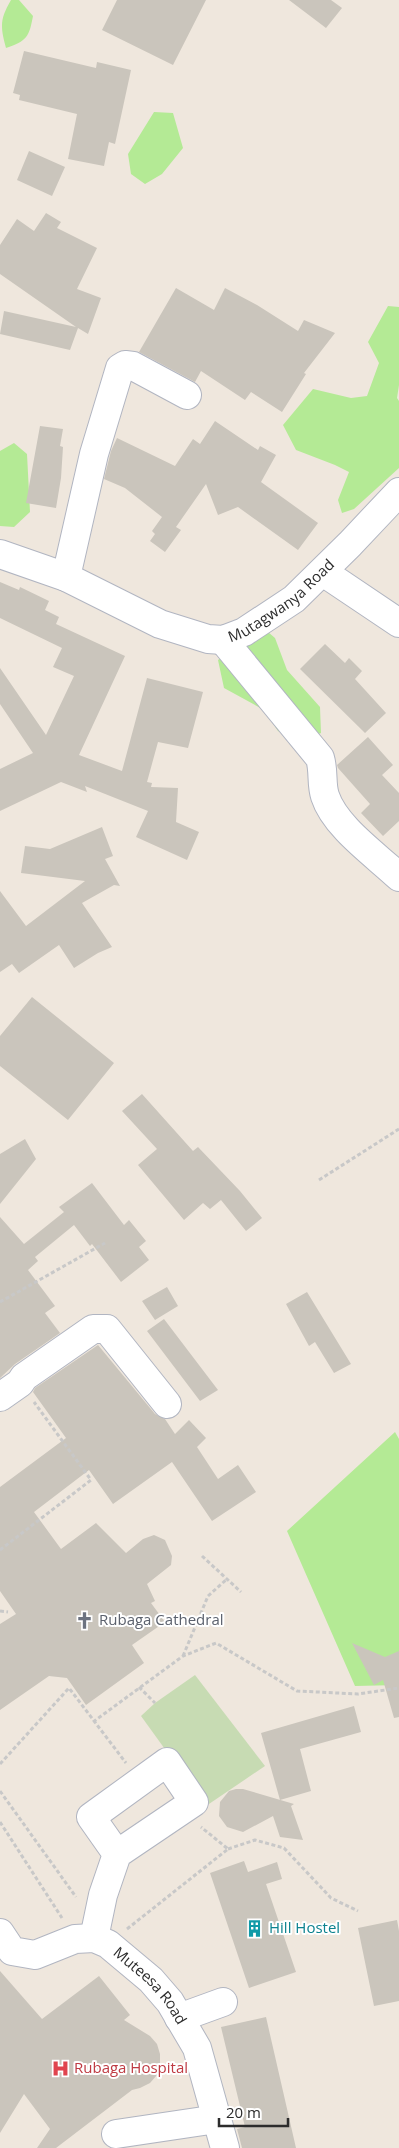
<svg xmlns="http://www.w3.org/2000/svg" width="399" height="2148" font-family="'Open Sans',sans-serif">
<style>
.green{fill:#b4ea95}
.cemetery{fill:#c7dbb3}
.building{fill:#cac5bc}
.lines{fill:none;stroke-linecap:round;stroke-linejoin:round}
.minor-casing{stroke:#b1b5c1;stroke-width:30}
.path{stroke:#c8c8c8;stroke-width:3;stroke-dasharray:4 2.5;stroke-linecap:butt}
.minor{stroke:#fff;stroke-width:28}
.labels{text-anchor:middle;stroke-width:4;stroke-linejoin:round;paint-order:stroke}
.street-label{font-size:15px;fill:#2c2c2c;stroke:#fff}
.worship-label{font-size:15px;fill:#5b616d;stroke:#fff;text-anchor:start}
.culture-label{font-size:15px;fill:#0d838f;stroke:#fff;text-anchor:start}
.health-label{font-size:15px;fill:#be3a42;stroke:#fff;text-anchor:start}
</style>
<rect width="100%" height="100%" fill="#efe7dd"/>
<path class="green" d="M11,0H19L33,16C29,37 27,41 6,48C0,26 0,19 11,0Z
M154,112L173,113L183,148L162,174L145,184L131,174L128,154Z
M388,306L399,307V385L397,398L399,401V468L354,509L342,513L338,500L349,472L335,465L296,450L283,425L313,389L351,398L367,396L379,363L368,342Z
M14,443L27,454L30,512L14,527L0,526V451Z
M268,632L275,638L287,670L320,707L321,733L299,742L278,731L264,710L224,688L218,660L248,637Z
M395,1432L399,1439V1685L355,1686L287,1531Z"/>
<path class="cemetery" d="M195,1675L265,1766L206,1806L141,1716L155,1703Z"/>
<path class="building" d="M117,0H206L173,65L102,30Z
M289,0H331L342,8L326,28Z
M24,51L96,68L97,62L131,70L115,144L109,142L104,166L68,159L77,114L19,100L20,95L13,93Z
M29,151L65,167L52,196L17,180Z
M46,213L61,222L57,228L97,248L77,289L101,298L88,334L78,328L70,350L0,334L4,311L76,327L0,274V245L17,219L34,231Z
M176,288L214,310L225,288L257,305L298,331L304,320L335,333L304,373L306,374L282,412L251,392L245,400L201,371L195,382L139,352Z
M215,421L258,450L260,446L276,455L261,482L318,523L298,550L238,507L218,515L206,484L176,527L181,530L165,552L150,541L155,534L152,531L162,517L125,488L104,479L111,451L117,438L175,466L193,439L200,444Z
M40,426L63,429L60,446L63,447L61,478L56,508L26,503Z
M0,582L19,590L20,587L49,601L45,610L59,617L56,624L125,656L79,755L122,771L147,678L203,692L188,748L158,742L147,782L152,783L151,787L178,788L176,822L199,832L187,860L136,837L148,811L85,786L87,792L61,782L0,811V769L33,753L0,704V668L46,735L74,676L53,667L62,648L0,618Z
M325,644L345,663L349,658L362,671L355,679L386,713L365,733L300,669Z
M368,737L393,765L382,775L399,793V821L383,836L361,813L370,804L338,768L337,765Z
M102,827L113,856L105,859L120,886L114,885L82,903L112,947L98,953L74,968L59,945L19,973L12,964L0,972V891L26,926L85,881L21,873L25,846L50,849Z
M32,997L114,1063L68,1120L0,1066V1036Z
M142,1094L193,1151L198,1147L240,1191L262,1218L246,1231L221,1200L210,1209L203,1203L184,1220L138,1165L157,1149L122,1111Z
M25,1139L36,1159L0,1204V1154Z
M92,1183L124,1225L129,1220L146,1241L139,1247L149,1260L121,1282L92,1244L90,1246L74,1225L35,1257L38,1261L28,1270L55,1306L45,1313L60,1333L15,1364L0,1378V1217L24,1244L64,1212L59,1207Z
M167,1287L178,1306L155,1320L142,1301Z
M307,1292L351,1364L334,1373L315,1342L309,1346L286,1304Z
M164,1319L218,1390L200,1401L147,1331Z
M98,1345L155,1414L165,1419L175,1434L189,1420L206,1438L197,1447L218,1479L238,1465L256,1492L212,1521L172,1462L113,1504L89,1470L34,1512L61,1549L96,1523L126,1553L143,1539L154,1535L165,1540L172,1556L171,1565L147,1584L155,1601L151,1603L165,1622L132,1645L144,1663L86,1705L67,1678L49,1676L0,1710V1624L16,1614L0,1591V1487L66,1438L33,1392L35,1388Z
M352,1643L385,1657L399,1651V1717L394,1718L383,1680L374,1685Z
M354,1706L361,1732L300,1749L311,1791L280,1800L261,1733Z
M236,1789H243L294,1804L291,1806L303,1840L280,1837L273,1816L243,1832L227,1827L219,1816L220,1802L229,1791Z
M244,1861L248,1872L277,1862L282,1879L266,1884L296,1972L249,1988L210,1873Z
M397,1920L399,1931V2001L374,2006L358,1928Z
M0,1971L42,2019L99,1976L130,2015L124,2020L150,2036L157,2044L160,2054V2065L157,2075L150,2083L140,2088L132,2090L56,2148H37L50,2129L24,2094L0,2133Z
M266,2017L296,2148H242L237,2129L245,2127L221,2027Z"/>
<g class="lines">
<defs>
<g id="minor">
<path id="s1" d="M0,554L66,577L160,624L208,639L223,640L244,632L294,599L350,544L399,492"/>
<path d="M323,572L399,623"/>
<path d="M66,577L94,454L120,368L125,365L133,366L187,395"/>
<path d="M223,640L320,758C324,771 321,784 325,796C335,827 376,855 399,877"/>
<path d="M0,1397L20,1383L24,1377L93,1329H107L167,1404"/>
<path id="s2" d="M0,1933L12,1951L35,1955L75,1939L94,1938L108,1944L151,1980L170,2002L197,2048L225,2148"/>
<path d="M94,1938L103,1895L117,1854L194,1802L167,1762L91,1817L117,1854"/>
<path d="M179,2018L223,2002"/>
<path d="M116,2134L217,2119"/>
</g>
</defs>
<use href="#minor" class="minor-casing"/>
<path class="path" d="M319,1180L399,1129
M0,1302L105,1243
M0,1550L91,1480L34,1402
M202,1556L241,1592
M0,1611L8,1612
M183,1656L208,1596L227,1579
M139,1687L155,1703
M93,1722L183,1656L216,1643L297,1691L358,1694L399,1688
M0,1764L69,1688L126,1763
M0,1791L76,1897
M0,1822L62,1918
M228,1849L255,1840L284,1848L331,1898L358,1911
M127,1929L228,1849L201,1827"/>
<use href="#minor" class="minor"/>
</g>
<defs>
<symbol id="church-bare" viewBox="-9 -9 18 18"><path d="M-1.2-6h2.4v3.5h3.3v2.4h-3.3V6h-2.4V-.1h-3.3v-2.4h3.3Z" fill="#6b7280" stroke="#fff" stroke-width="2.5" paint-order="stroke"/></symbol>
<symbol id="building-bare" viewBox="-9 -9 18 18"><path d="M-4-6H4V6H1V3H-1V6H-4ZM-2.5-4.3h1.7v1.8h-1.7ZM.8-4.3h1.7v1.8H.8ZM-2.5-1h1.7V.8h-1.7ZM.8-1h1.7V.8H.8Z" fill="#0f9aa8" stroke="#fff" stroke-width="2.5" paint-order="stroke"/></symbol>
<symbol id="hospital-bare" viewBox="-9 -9 18 18"><path d="M-5-5h3v3.5h4V-5h3V5h-3V1.5h-4V5h-3Z" fill="#e0444e" stroke="#fff" stroke-width="2.5" paint-order="stroke"/></symbol>
</defs>
<g fill-rule="evenodd">
<use href="#church-bare" x="72" y="1608" width="25" height="25"/>
<use href="#building-bare" x="242" y="1916" width="25" height="25"/>
<use href="#hospital-bare" x="48" y="2056" width="25" height="25"/>
</g>
<g class="labels">
<g class="street-label">
<text dy="5" stroke="none"><textPath href="#s1" startOffset="311">Mutagwanya Road</textPath></text>
<text dy="5" stroke="none"><textPath href="#s2" startOffset="182">Muteesa Road</textPath></text>
</g>
<g class="worship-label">
<text x="99" y="1625">Rubaga Cathedral</text>
</g>
<g class="culture-label">
<text x="269" y="1933">Hill Hostel</text>
</g>
<g class="health-label">
<text x="74" y="2073">Rubaga Hospital</text>
</g>
</g>
<path d="M219 2118v8h69v-8" fill="none" stroke="#2c2c2c" stroke-width="2.5"/>
<text x="226" y="2118" font-size="15" fill="#2c2c2c" stroke="#ffffff" stroke-width="4" paint-order="stroke">20 m</text>
</svg>
